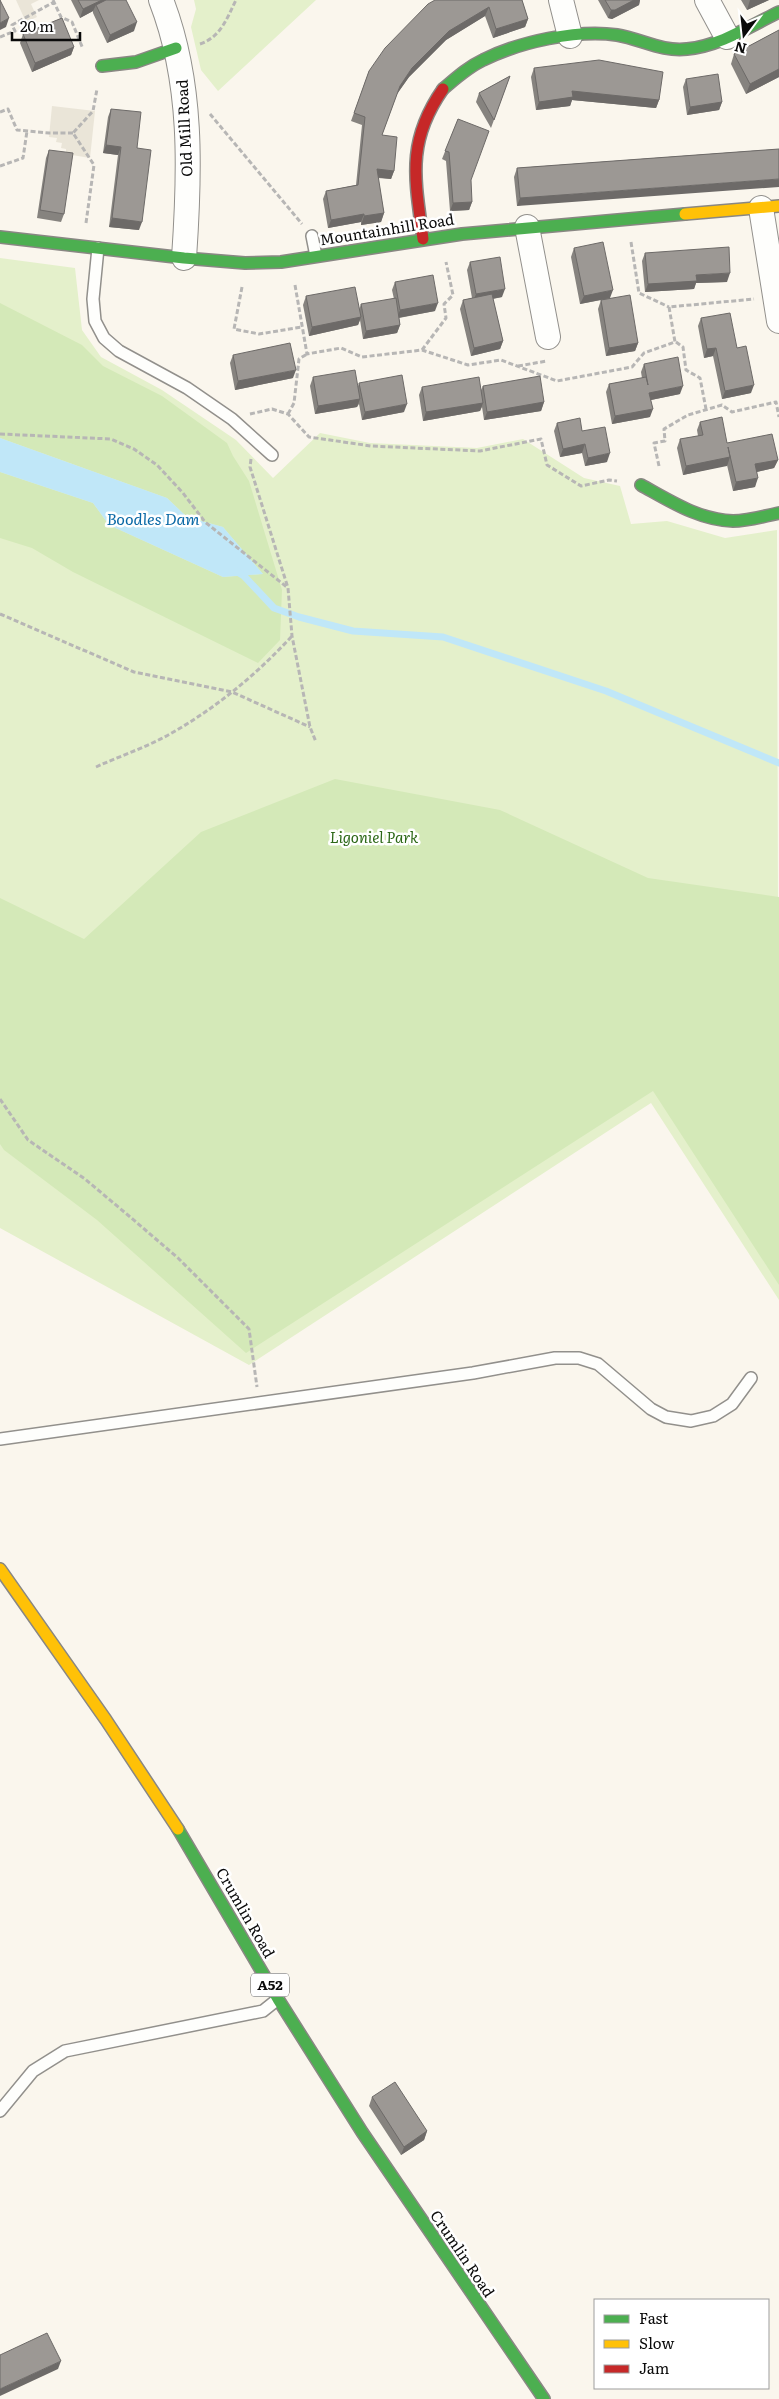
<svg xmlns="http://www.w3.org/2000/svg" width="779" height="2399" font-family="Literata,serif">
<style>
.green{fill:#e4f0cb}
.forest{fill:#d4e9b8}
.plaza{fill:#eae5d8}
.water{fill:#c0e7f8}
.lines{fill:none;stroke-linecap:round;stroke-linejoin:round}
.stream{stroke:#c0e7f8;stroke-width:7}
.lane-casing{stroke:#92908c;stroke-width:14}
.street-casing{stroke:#92908c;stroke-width:26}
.fast-casing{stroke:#898783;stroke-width:14}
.slow-casing{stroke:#898783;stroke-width:14}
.jam-casing{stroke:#898783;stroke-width:14}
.path{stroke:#b7b6b5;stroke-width:3;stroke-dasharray:5 2.5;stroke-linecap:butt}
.lane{stroke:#fefefc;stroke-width:11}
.street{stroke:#fefefc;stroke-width:24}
.fast{stroke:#4caf50;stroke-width:11}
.slow{stroke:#ffc107;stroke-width:11}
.jam{stroke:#c62828;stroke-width:11}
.wall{fill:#86837f}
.shaded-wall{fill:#6d6a68}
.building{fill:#9c9894;stroke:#6d6a68}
.labels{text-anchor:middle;stroke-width:5;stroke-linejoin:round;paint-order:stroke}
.shield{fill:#fff;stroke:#545454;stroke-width:1}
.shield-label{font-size:14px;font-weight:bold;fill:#0a0a0a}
.street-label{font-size:15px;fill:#0a0a0a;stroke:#fff}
.park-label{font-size:15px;font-style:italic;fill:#2b6716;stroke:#fff}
.water-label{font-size:16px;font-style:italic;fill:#0a69a6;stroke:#fff}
</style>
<rect width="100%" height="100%" fill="#faf6ed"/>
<path class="green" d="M194,0H316L218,91L201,70L191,27L196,9Z
M0,258L75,268L82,330L101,357L162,390L236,440L273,478L320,433L370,443L477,448L523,439L584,478L620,486L631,524L667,521L725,538L777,530L779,1300L651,1103L249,1365L0,1228Z"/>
<path class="forest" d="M0,303L82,345L103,366L162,396L227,443L233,456L249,481L282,590L280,640L258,663L73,572L32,548L0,538V472L93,503L109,525L223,577L263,574L223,527L187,517L167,498L0,438Z
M335,779L500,810L648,878L779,897V1285L653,1091L246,1353L97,1220L4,1150L0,1144V898L84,939L201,832Z"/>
<path class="plaza" d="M16,0H39L31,4L37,17L26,22Z
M52,106L95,111L90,158L66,154V149L61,148L62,143L56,142L57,138L49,137Z"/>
<path class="water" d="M0,438L167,498L187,517L223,527L263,574L223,577L109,525L93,503L0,472Z"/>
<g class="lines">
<path class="stream" d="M236,571L244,576L274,608L299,617L353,631L443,637L606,691L779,763"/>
<defs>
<path id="lane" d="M312,236L316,256
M98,248L93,299L95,321L104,338L119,351L187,388L232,419L272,455
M0,1439L473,1373L555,1358H579L598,1364L651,1409L666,1417L691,1421L713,1416L732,1404L751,1378
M0,2111L33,2071L65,2051L263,2011L278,1999"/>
<path id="street" d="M161,0C193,82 190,172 184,258
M561,0L570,36
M707,0L727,37
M761,208L779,321
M527,227L548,337"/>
<path id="fast" d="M102,66L136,62L176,48
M443,89C456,78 468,67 483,60C519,42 577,29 617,35C641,39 662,52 687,49C720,46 750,26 779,12
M0,237L184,258L245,263L281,262L462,234L685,214
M641,485C670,501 699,520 733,521C749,521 764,516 779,513
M178,1829L278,1999L362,2132L544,2399"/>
<path id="slow" d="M685,214L779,206
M0,1569L106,1720L178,1829"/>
<path id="jam" d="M423,239C415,179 406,142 443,89"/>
</defs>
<use href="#lane" class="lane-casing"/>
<use href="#street" class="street-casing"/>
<use href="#fast" class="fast-casing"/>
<use href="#slow" class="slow-casing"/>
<use href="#jam" class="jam-casing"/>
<path class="path" d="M53,0L61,17L72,22L83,49
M0,37L15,31L12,25L54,2
M200,44C221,37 227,18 236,0
M0,112L8,109L17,130L49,133H73
M210,114L302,224
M0,166L23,158L27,131
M86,223L94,165L73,133L93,111L97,89
M631,242L639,293L669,307
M295,285L307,354L341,348L362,357L422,350L468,365L501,360L557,381L632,367L644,353L675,342L669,307L754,299
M242,287L234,329L259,334L302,327
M676,342L683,347L686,370L700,378L706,409
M422,350L446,318L444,304L453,295L446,262
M518,366L547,361
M250,414L272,409L288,414L309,437L371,446L480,451L541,439L547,465L581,486L609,480L617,481
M288,414L294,403L299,359L307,354
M0,434L111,439L134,449L157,465L183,493L205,522L288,588
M251,459L250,467L288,588L292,636L310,727L316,742
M659,466L654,443L665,441L664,429L688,415L722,405L732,412L776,402L779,417
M0,614L134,672L232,692L310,727
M96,767C120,756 147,747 170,734C216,708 256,675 292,636
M0,1099L28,1140L85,1179L129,1216L178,1258L249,1329L257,1387"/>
<use href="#lane" class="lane"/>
<use href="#street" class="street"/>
<use href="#fast" class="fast"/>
<use href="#slow" class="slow"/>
<use href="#jam" class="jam"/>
</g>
<path class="wall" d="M71,0H126L134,31L107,43L93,13V11L80,18Z
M522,0L528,19L525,27L493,38L485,16L446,40L409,77L397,94L382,135L394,171L391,179L378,178L384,213L381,222L361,225V222L328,228L323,199L326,191L356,185L362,125L351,121L369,71L428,4Z
M598,0H640L639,5L612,19L608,18Z
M741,0H769L747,10Z
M779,30V77L746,94L731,64L734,54Z
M23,34L74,47L71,55L32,72L20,43Z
M534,68L659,100L656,108L572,100L570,106L536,110L531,77Z
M510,76L491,128L476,102L479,93Z
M686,79L722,102L719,110L687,115L683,87Z
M111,109L137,148L139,230L109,227L118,155L103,153L108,117Z
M458,119L472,202L469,210L450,211L446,161L442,159Z
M779,149L517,206L514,177L517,168Z
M49,150L64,214L61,222L37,218L46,158Z
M574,248L610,298L638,343L635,351L606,356L598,309L601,300L580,304L571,257Z
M645,253L727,282L696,283L694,289L645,292L642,261Z
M470,262L502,297L493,299L503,341L500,349L471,356L460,309L463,300L472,298L467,270Z
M395,282L435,311L399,318L400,325L397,333L363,339L360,320L358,325L309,336L303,305L306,296L359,310L361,304L394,299L392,290Z
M701,318L737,348L751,393L722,399L713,356L704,358L698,326Z
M233,355L293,378L235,390L230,363Z
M644,364L680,394L651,400L650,417L612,424L606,392L609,384L642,378L641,372Z
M313,377L358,386L359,383L404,412L362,420L359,404L357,407L315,414L310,386Z
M483,386L544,402L541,411L484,420L482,407L480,411L423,421L419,395L422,387L481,390Z
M700,422L727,443L778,460L774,468L757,472L755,487L733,491L727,465L683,475L677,448L680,439L698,436L697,430Z
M557,423L582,431L607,462L585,466L582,453L560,457L554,431Z
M372,2097L427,2131L424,2140L401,2155L369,2106Z"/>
<path class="shaded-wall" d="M102,0H108L96,5L93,11L80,18L83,9Z
M634,0H640L639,5L612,19L608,18L611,10Z
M750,0H769L747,10Z
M489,7L485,16L446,40L409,77L397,94L400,86L412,68L449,31Z
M9,18L6,27L0,30V23Z
M528,19L525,27L493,38L496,29Z
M137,22L134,31L107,43L110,35Z
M74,47L71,55L32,72L35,63Z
M779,69V77L746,94L750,84Z
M572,91L659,100L656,108L572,100L570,106L536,110L539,102Z
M722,102L719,110L687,115L690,107Z
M106,145L121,147L118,155L103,153Z
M377,169L394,171L391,179L374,177Z
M779,179V187L517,206L520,198Z
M472,202L469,210L450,211L453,203Z
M384,213L381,222L361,225L364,216Z
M364,214L361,222L328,228L331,220Z
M112,218L142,222L139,230L109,227Z
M730,273L727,282L696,283L694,289L645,292L648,284L696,275Z
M505,289L502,297L473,302L476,294Z
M613,290L610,298L580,304L584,296Z
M438,303L435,311L397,318L400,310Z
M361,317L358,325L309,336L312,327Z
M400,325L397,333L363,339L366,331Z
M503,341L500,349L471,356L474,348Z
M638,343L635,351L606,356L609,348Z
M716,348L713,356L704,358L707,349Z
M296,370L293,378L235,390L238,381Z
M754,385L751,393L722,399L725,391Z
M683,386L680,394L646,401L649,393Z
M360,399L357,407L315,414L318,406Z
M544,402L541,411L484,420L487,412Z
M483,403L480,411L423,421L426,412Z
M407,404L404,412L362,420L365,412Z
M653,409L650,417L612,424L615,416Z
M585,444L582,453L560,457L563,449Z
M610,453L607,462L585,466L588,458Z
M730,457L727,466L683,475L686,466Z
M778,460L774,468L752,473L755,464Z
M758,478L755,487L733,491L736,482Z
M427,2131L424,2140L401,2155L404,2147Z
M61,2361L58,2369L0,2396V2389Z"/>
<path class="building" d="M0,0L9,18L0,23Z
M78,0H102L83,9Z
M106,0H126L137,22L110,35L96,5Z
M435,0H522L528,19L496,29L489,7L449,31L412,68L400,86L382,135L397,137L394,171L377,169L384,213L364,216V214L331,220L326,191L358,185L365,117L354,113L369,71L385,48L428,4Z
M605,0H634L615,10H611Z
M62,18L74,47L35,63L23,34Z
M779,30V69L750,84L734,54Z
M599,60L663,72L659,100L572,91L573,97L539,102L534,68Z
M718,74L722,102L690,107L686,79Z
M510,76L494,120L479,93Z
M111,109L141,112L137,148L151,150L142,222L112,218L121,147L106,145Z
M458,119L489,131L471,180L472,202L453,203L449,152L445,151Z
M779,149V179L520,198L517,168Z
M49,150L73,153L64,214L40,210Z
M603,242L613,290L584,296L574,248Z
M729,247L730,273L696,275L697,281L648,284L645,253Z
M500,257L505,289L476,294L470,262Z
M433,275L438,303L400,310L395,282Z
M355,287L361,317L312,327L306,296Z
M492,294L503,341L474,348L463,300Z
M630,295L638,343L609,348L601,300Z
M396,298L400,325L366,331L361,304Z
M730,313L737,348L746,346L754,385L725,391L716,348L707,349L701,318Z
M290,343L296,370L238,381L233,355Z
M678,357L683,386L649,393L653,409L615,416L609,384L646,377L648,385L644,364Z
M355,370L360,399L318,406L313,377Z
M402,375L407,404L365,412L359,383Z
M540,376L544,402L487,412L483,386Z
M479,377L483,403L426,412L422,387Z
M722,417L727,443L772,434L778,460L755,464L758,478L736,482L728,447L730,457L686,466L680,439L703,435L700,422Z
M580,418L582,431L605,427L610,453L588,458L585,444L563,449L557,423Z
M395,2082L427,2131L404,2147L372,2097Z
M47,2333L61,2361L0,2389V2355Z"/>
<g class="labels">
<rect class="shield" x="251" y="1973.5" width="38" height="23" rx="4"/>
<g class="shield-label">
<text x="270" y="1990">A52</text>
</g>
<g class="street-label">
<text transform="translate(185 128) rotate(-93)" y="5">Old Mill Road</text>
<text transform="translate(387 230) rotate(-9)" y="5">Mountainhill Road</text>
<text transform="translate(245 1913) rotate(60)" y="5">Crumlin Road</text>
<text transform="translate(462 2254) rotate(56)" y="5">Crumlin Road</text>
</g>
<g class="park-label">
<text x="374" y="843">Ligoniel Park</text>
</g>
<g class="water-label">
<text x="153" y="525">Boodles Dam</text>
</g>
</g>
<rect x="594" y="2299" width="175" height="90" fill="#ffffff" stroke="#9d9d9d"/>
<rect x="604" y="2315" width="25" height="8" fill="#4caf50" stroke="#9d9d9d"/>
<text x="639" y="2324" font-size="15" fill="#0a0a0a">Fast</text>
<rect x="604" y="2340" width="25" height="8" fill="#ffc107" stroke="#9d9d9d"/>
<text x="639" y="2349" font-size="15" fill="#0a0a0a">Slow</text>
<rect x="604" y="2365" width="25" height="8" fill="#c62828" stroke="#9d9d9d"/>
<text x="639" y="2374" font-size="15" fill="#0a0a0a">Jam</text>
<g transform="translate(744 35) rotate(195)" stroke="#ffffff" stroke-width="4" paint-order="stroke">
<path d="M0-4L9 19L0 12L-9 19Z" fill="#0a0a0a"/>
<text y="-8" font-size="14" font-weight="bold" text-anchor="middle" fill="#0a0a0a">N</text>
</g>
<path d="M12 32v8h68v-8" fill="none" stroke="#0a0a0a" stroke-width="2.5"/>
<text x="20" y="32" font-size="15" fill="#0a0a0a" stroke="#ffffff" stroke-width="4" paint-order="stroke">20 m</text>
</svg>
